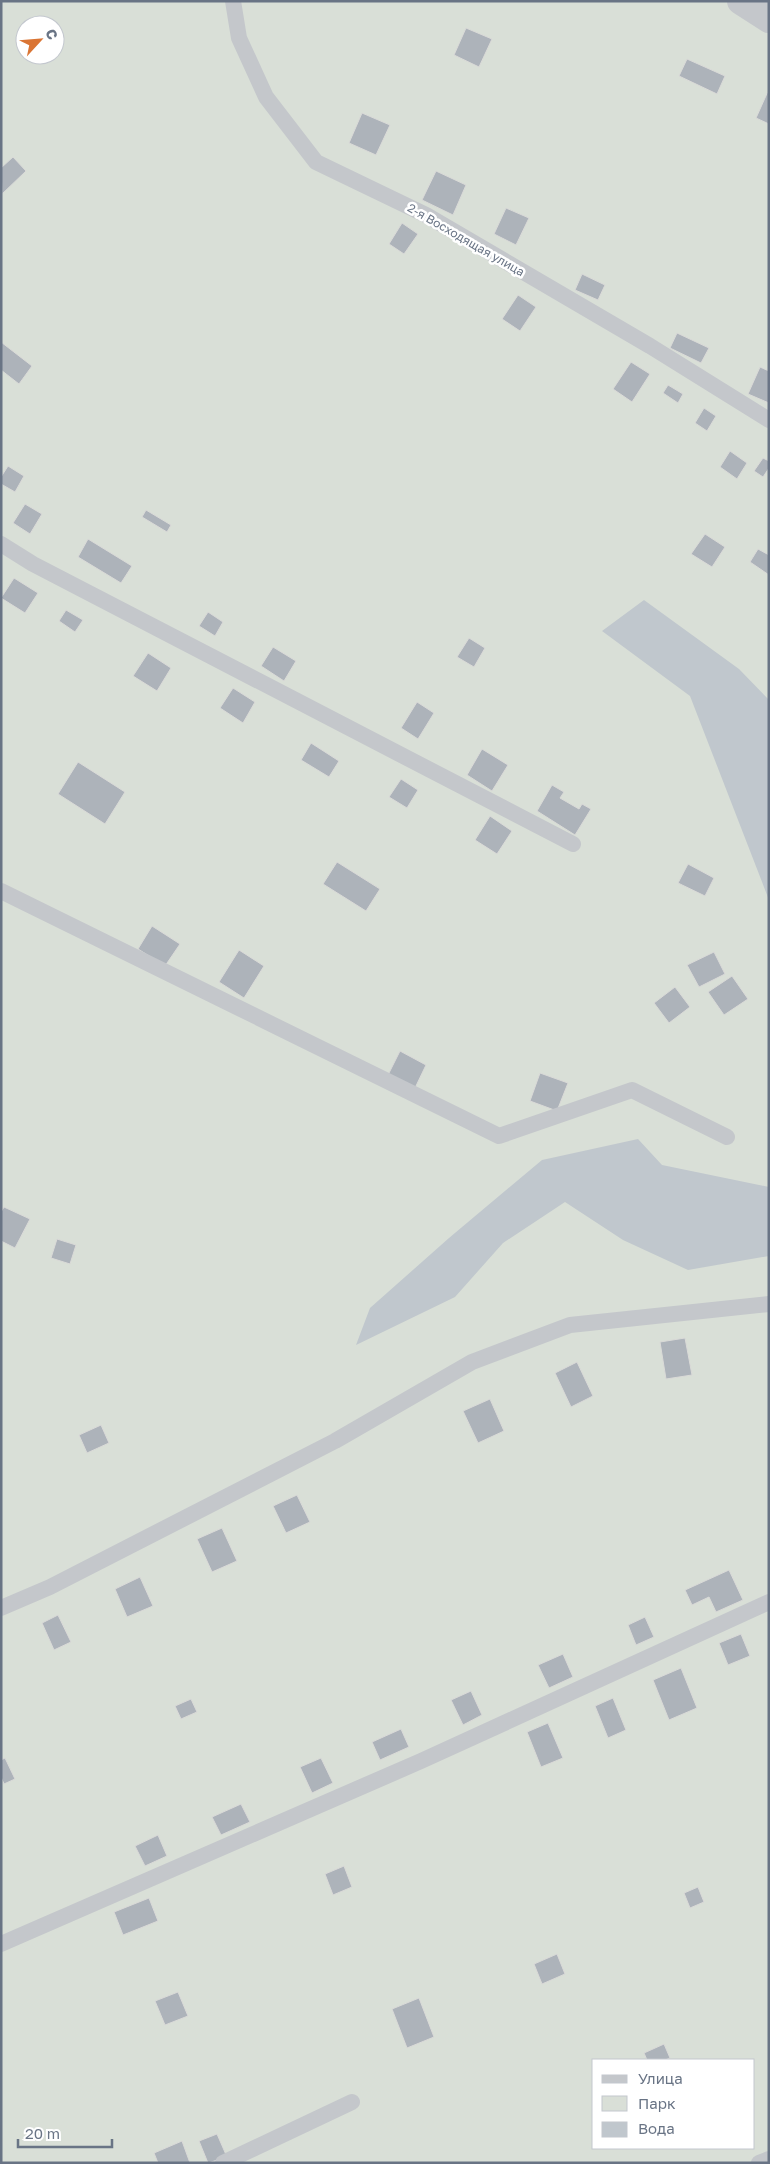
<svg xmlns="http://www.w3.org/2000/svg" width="770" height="2164" font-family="'Golos Text',sans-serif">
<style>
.green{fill:#d9dfd7;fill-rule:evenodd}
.water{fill:#c0c7cd}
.building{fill:#adb3ba;stroke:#dadad8}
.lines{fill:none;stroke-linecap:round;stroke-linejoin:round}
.service{stroke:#c4c7cb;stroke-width:16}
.minor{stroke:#c4c7cb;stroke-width:28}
.labels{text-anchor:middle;stroke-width:5;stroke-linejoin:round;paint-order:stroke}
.street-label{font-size:12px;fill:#697485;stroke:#fff}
</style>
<rect width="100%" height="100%" fill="#f8f8f6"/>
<path class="green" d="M1,1H769V2163H1ZM25,25H55V55H25ZM594,2060H754V2148H594Z"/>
<path class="water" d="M644,600L739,669L769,700V900L690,696L602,631Z
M638,1139L662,1165L769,1187V1256L688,1270L623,1240L565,1202L503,1243L455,1297L356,1345L370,1308L449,1238L542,1160Z"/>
<path class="building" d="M466,28L492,39L479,67L454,55Z
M687,59L725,76L717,94L679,76Z
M769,89V124L756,118Z
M362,113L390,125L376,155L349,143Z
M13,157L26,171L2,194L1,168Z
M436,171L466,185L453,215L422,200Z
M506,208L529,218L516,245L494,234Z
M402,223L418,234L404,254L389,244Z
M582,274L605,285L598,300L575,290Z
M518,295L536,307L520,331L502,319Z
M677,333L709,348L701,363L670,348Z
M1,342L32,366L19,384L1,370Z
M631,362L650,374L632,402L613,389Z
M760,367L769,371V403L748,394Z
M668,385L683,394L678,403L663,393Z
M704,408L716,416L707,431L695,423Z
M730,451L747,463L737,479L720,467Z
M763,458L769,461V468L763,477L754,471Z
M8,466L24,476L15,492L1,484V477Z
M25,504L42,514L30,534L13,523Z
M146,510L171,525L167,532L142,517Z
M705,534L725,547L712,567L691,554Z
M88,539L132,566L121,583L78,557Z
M758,549L769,555V575L750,562Z
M14,578L38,593L25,613L1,598Z
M66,610L83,620L75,632L59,621Z
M208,612L223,622L215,636L199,626Z
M469,638L485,648L474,667L457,657Z
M273,647L296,661L284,681L261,666Z
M148,653L171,668L157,691L133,676Z
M233,688L255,702L243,723L220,708Z
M417,702L434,713L418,739L401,728Z
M311,743L339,761L329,777L301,760Z
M482,749L508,765L492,791L467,775Z
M78,762L125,792L105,824L58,794Z
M401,779L418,790L407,808L389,797Z
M552,785L564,792L560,798L579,809L582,804L591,809L575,835L537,811Z
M490,816L512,831L497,854L475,840Z
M337,862L380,889L366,911L323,884Z
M688,864L714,878L705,896L678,883Z
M152,926L180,944L165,966L138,949Z
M239,950L264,966L244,998L219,982Z
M714,952L725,974L699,987L687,965Z
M732,976L748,999L724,1015L708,992Z
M675,987L690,1007L669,1023L654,1003Z
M400,1051L426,1065L415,1088L388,1075Z
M540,1073L568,1083L557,1111L530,1101Z
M4,1207L30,1219L15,1248L1,1241V1212Z
M57,1239L76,1245L70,1264L51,1258Z
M685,1338L692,1375L666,1379L660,1342Z
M577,1362L593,1396L571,1407L555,1373Z
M490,1399L504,1431L478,1443L463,1411Z
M101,1425L109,1443L87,1453L79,1435Z
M297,1495L310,1522L286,1533L273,1506Z
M222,1528L237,1561L212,1572L197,1539Z
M729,1570L743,1600L716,1612L709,1597L692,1605L685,1590Z
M140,1577L153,1606L127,1617L115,1589Z
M58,1615L71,1642L54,1650L42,1623Z
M645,1617L654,1637L636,1645L628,1625Z
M741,1634L750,1656L728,1665L719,1643Z
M563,1654L573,1677L549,1688L538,1665Z
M681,1668L697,1708L669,1720L653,1680Z
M471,1691L482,1715L463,1725L451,1700Z
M613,1698L626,1730L608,1738L595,1706Z
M191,1699L197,1712L181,1719L175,1706Z
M548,1723L563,1758L541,1767L527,1732Z
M401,1729L409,1747L380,1760L372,1742Z
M5,1758L15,1779L4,1784L1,1777V1760Z
M321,1758L333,1783L312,1793L300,1767Z
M241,1804L250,1822L221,1835L212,1817Z
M158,1835L167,1856L145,1866L135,1846Z
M344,1866L352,1887L333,1895L325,1874Z
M698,1887L704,1902L690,1908L684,1893Z
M149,1898L158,1921L123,1935L114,1912Z
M557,1954L565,1974L542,1984L534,1964Z
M178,1992L188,2016L165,2025L155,2001Z
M419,1998L434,2037L407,2048L392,2009Z
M664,2044L670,2058L665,2060H647L644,2053Z
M217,2134L227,2157L208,2163L199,2141Z
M182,2141L190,2163H158L154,2153Z"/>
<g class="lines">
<path class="service" d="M233,1L239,38L266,97L316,162L426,215L650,346L769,420
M1,544L33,564L573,844
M1,891L499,1136L632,1090L727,1137
M1,1608L50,1587L335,1441L472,1362L570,1325L769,1304
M1,1944L421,1761L769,1602
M223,2163L352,2102
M759,2163L769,2159"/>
<path class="minor" d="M741,1L769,19"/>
</g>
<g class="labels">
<g class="street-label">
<text transform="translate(466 240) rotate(30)" y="4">2-я Восходящая улица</text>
</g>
</g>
<rect width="770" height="2164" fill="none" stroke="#697485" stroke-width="5"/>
<rect x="592" y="2059" width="162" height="90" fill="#ffffff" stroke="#c3c7ce"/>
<rect x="602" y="2075" width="25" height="8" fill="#c4c7cb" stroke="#c3c7ce"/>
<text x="638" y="2084" font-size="15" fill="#697485">Улица</text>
<rect x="602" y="2096" width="25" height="15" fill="#d9dfd7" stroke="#c3c7ce"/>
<text x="638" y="2109" font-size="15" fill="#697485">Парк</text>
<rect x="602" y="2122" width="25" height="15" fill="#c0c7cd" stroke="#c3c7ce"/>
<text x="638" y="2134" font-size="15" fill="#697485">Вода</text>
<g transform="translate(40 40) rotate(64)"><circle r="24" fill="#ffffff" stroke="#c3c7ce"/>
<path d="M0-4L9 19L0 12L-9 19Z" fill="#da7534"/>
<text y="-8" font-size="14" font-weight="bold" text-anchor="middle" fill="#697485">С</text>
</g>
<path d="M18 2139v8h94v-8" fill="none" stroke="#697485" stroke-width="2.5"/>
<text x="25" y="2139" font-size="15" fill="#697485" stroke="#ffffff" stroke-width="4" paint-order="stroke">20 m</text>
</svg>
